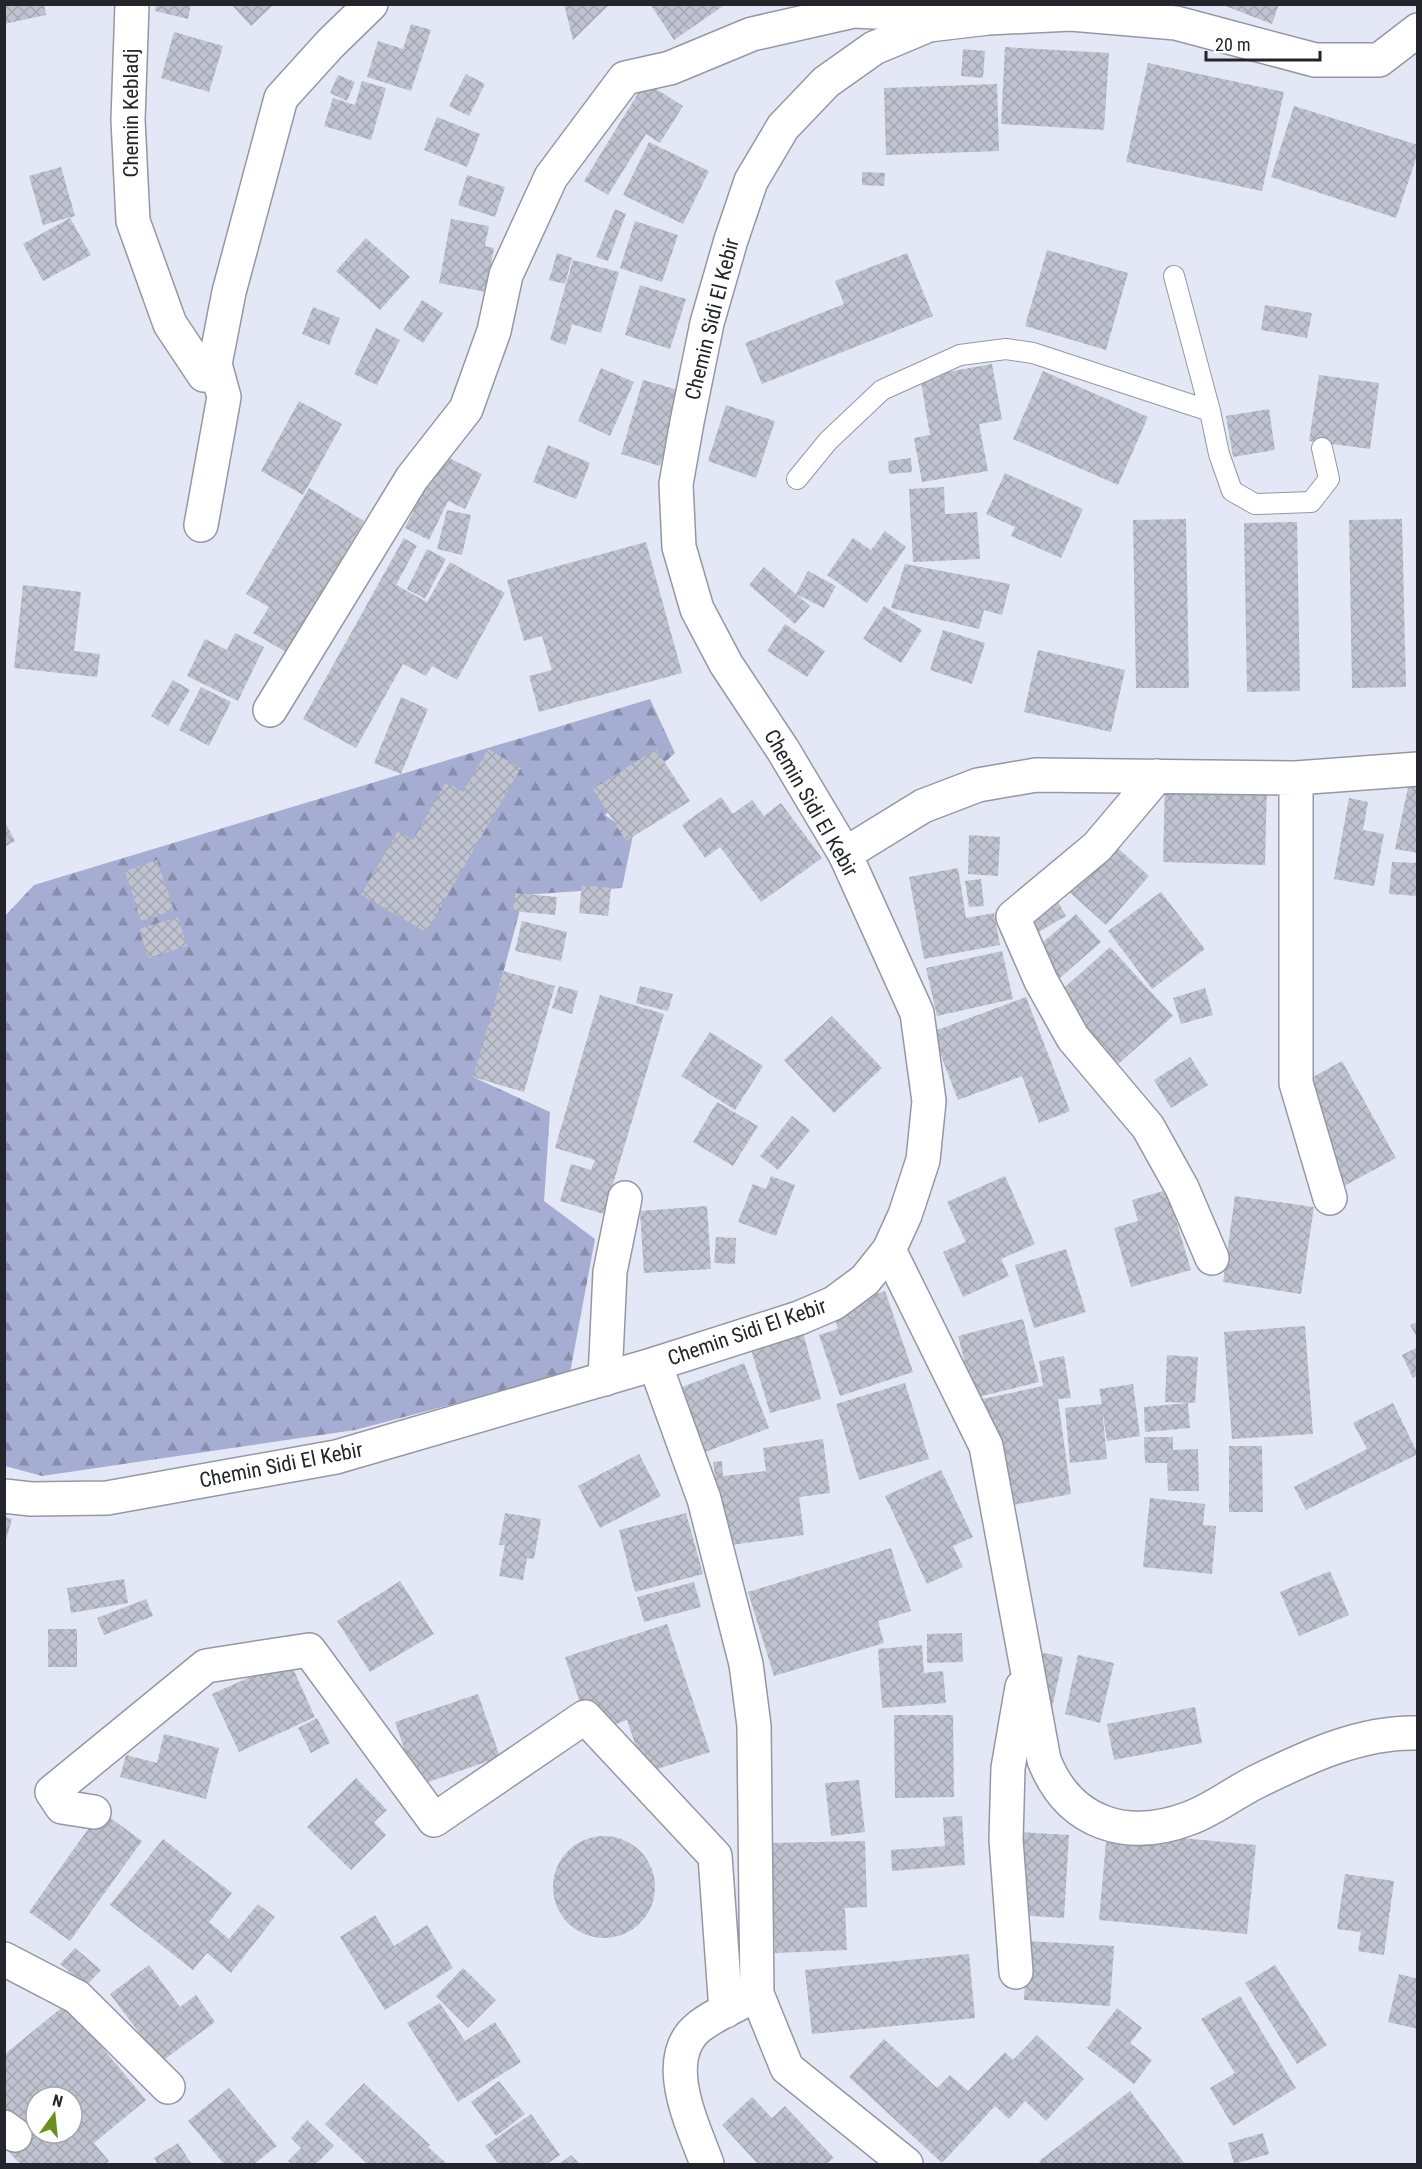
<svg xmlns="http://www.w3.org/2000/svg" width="1422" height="2169" font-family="'Roboto Condensed',sans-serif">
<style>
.forest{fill:url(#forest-firs)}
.building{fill:url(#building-cross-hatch);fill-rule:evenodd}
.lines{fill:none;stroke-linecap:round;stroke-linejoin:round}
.service-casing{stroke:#9598a4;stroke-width:22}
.minor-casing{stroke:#9598a4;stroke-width:36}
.tertiary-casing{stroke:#9598a4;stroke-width:36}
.service{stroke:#fff;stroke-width:20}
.minor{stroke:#fff;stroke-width:33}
.tertiary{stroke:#fff;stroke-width:33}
.labels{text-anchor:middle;stroke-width:5;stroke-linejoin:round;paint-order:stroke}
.street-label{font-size:21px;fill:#24252a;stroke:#fff}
</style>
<defs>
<pattern id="forest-firs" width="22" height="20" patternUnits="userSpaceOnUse" patternTransform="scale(1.5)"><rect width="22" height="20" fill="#a6add3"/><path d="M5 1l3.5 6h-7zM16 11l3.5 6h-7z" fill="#878dab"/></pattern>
<pattern id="building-cross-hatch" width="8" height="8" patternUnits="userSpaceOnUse" patternTransform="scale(1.5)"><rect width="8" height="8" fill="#bfc2cf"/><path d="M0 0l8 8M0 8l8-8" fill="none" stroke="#a4a7b2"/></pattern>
</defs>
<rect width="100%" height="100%" fill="#e4e7f5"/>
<path class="forest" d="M650,699L675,753L605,815L633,835L622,888L524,895L475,1078L550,1112L544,1201L595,1239L570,1373L355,1430L42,1476L5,1466L4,917L34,885Z"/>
<path class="building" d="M4,4H44L46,15L4,24Z
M156,4H191L188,19L155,11Z
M231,4H274L251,26Z
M564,4H610L573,40Z
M650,4H726L674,40Z
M1220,4H1279L1272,24Z
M411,24L431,30L411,91L367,77L378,41L403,49Z
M174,32L223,46L209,92L161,78Z
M1005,47L1109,53L1104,130L1001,124Z
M963,49L985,51L983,78L961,76Z
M1148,63L1284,92L1262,191L1126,162Z
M466,74L485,84L469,116L449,106Z
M338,75L355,82L347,101L330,93Z
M362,81L386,88L371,140L324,126L333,98L355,105Z
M645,82L683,106L660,143L646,134L608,195L584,181Z
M997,84L999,151L886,155L884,88Z
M1294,106L1418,145V153L1396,218L1271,177Z
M437,117L480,134L467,167L424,150Z
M649,142L709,171L683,224L623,195Z
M61,167L75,216L43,225L29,176Z
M862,172L885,173L884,186L862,185Z
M467,175L505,187L495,217L458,205Z
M615,209L626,214L608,261L596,257Z
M70,218L91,255L43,281L23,244Z
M451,219L489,226L485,246L494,248L486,292L439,283Z
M635,221L678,235L662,282L620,268Z
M366,238L410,277L380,310L336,271Z
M1047,250L1128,273L1106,350L1025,326Z
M557,253L572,258L565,284L549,280Z
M907,253L933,316L762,384L745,343L844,304L835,281Z
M573,260L619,272L601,333L572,324L566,345L550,340Z
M640,285L686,299L670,349L625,335Z
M422,300L443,313L423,343L403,330Z
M1265,305L1312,313L1307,338L1261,330Z
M313,307L340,318L329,345L302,334Z
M376,328L400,340L377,385L354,374Z
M992,364L1002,420L979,424L988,471L922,482L914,438L930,435L920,377Z
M601,368L634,382L610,436L578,421Z
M1043,371L1148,417L1118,485L1013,439Z
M1319,375L1379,383L1370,449L1309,441Z
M643,380L682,391L660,466L621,454Z
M299,401L342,424L303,495L261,471Z
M726,405L775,421L756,478L708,461Z
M1269,409L1275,450L1233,457L1226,416Z
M548,445L590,463L576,499L533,482Z
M441,454L482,474L465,509L448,501L429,540L405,528Z
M911,458L912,472L889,474L888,461Z
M1005,473L1083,509L1061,558L1011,536L1015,527L986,514Z
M944,487L945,514L977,512L980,559L913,562L909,489Z
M309,488L364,521L286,652L253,633L269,607L246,594Z
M447,510L471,515L462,555L437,549Z
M1186,519L1189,688H1136L1133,520Z
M1402,519L1406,687L1352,688L1349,520Z
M1297,522L1300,691L1247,692L1244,523Z
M885,531L906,547L867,603L827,575L853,538L871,550Z
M404,538L417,546L396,585L427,602L450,562L505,593L457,680L432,666L426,676L403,664L356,748L303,719Z
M646,542L682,673L539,712L529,676L552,670L542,636L524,641L507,580Z
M427,549L446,559L425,599L407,589Z
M905,564L1010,584L1002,615L984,610L979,629L891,608Z
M764,567L810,606L795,624L749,585Z
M808,571L836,586L824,608L796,594Z
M23,585L81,592L74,651L100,654L97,677L14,668Z
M884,606L922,630L901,663L863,639Z
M785,624L825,651L807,677L767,651Z
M943,630L985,643L972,684L930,670Z
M235,633L264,647L238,701L187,676L205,639L227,650Z
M1038,650L1125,670L1111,732L1024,712Z
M173,680L190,690L168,726L151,716Z
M201,687L231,702L209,746L179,730Z
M401,697L428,709L401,774L374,763Z
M488,749L521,768L426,932L361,895L398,831L413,840L446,782L463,792Z
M656,749L690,801L626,841L593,789Z
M1410,778L1418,780V853L1395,849Z
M1165,780L1267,784L1265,865L1163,862Z
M721,797L733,814L752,800L764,816L781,803L822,858L761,902L720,847L705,858L682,825Z
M1349,798L1368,802L1363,830L1384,834L1374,886L1334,879Z
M4,820L15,841L4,847Z
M1102,834L1149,876L1106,925L1058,882Z
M969,835L1000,837L998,876L968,874Z
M157,860L174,910L141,921L125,871Z
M1392,862L1418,863V896L1389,894Z
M958,868L966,918L994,913L1000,945L924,959L909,877Z
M981,879L984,906L969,907L965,881Z
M582,885L611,888L608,916L579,913Z
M1161,892L1205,949L1152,989L1108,931Z
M515,893L557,897L555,915L513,911Z
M1055,897L1066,916L1020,943L1008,925Z
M1076,914L1101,942L1053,984L1028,955Z
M178,917L187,946L148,958L139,929Z
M522,921L567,932L561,961L515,951Z
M1110,947L1173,1016L1117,1065L1055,996Z
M1002,951L1013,999L937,1016L926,968Z
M504,971L555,986L524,1092L473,1077Z
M559,986L578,991L572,1014L552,1008Z
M640,986L673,994L668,1011L636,1003Z
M1205,988L1213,1015L1181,1024L1173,998Z
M600,995L664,1014L604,1214L560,1201L571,1164L591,1170L595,1160L555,1148Z
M1026,997L1070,1111L1039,1123L1022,1076L958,1100L932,1032Z
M832,1016L882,1068L834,1113L784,1060Z
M710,1032L763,1066L735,1110L681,1076Z
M1190,1057L1208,1085L1171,1108L1154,1080Z
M1342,1061L1396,1158L1344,1186L1291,1089Z
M717,1102L758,1126L733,1166L693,1142Z
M792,1116L810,1130L778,1170L760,1156Z
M771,1176L795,1185L776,1236L738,1222L753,1184L766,1189Z
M1005,1176L1035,1244L1001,1259L1009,1276L963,1297L943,1252L966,1242L947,1202Z
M1167,1190L1191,1270L1131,1287L1114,1228L1138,1221L1132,1200Z
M1235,1196L1314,1207L1301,1294L1223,1282Z
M707,1206L711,1269L644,1273L640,1211Z
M716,1237L736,1238L735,1264L714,1263Z
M1066,1249L1086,1312L1034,1328L1015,1265Z
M885,1291L913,1372L840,1396L819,1335L838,1329L832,1309Z
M1023,1319L1039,1382L974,1398L958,1336Z
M1418,1322V1339L1410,1325Z
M1305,1326L1313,1434L1232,1439L1224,1332Z
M802,1329L821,1399L770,1413L749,1343Z
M1418,1347V1375L1413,1378L1402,1355Z
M1167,1355L1198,1357L1195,1403L1165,1402Z
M1064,1356L1071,1398L1058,1399L1071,1494L997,1508L978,1400L1043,1386L1039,1361Z
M744,1363L769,1428L705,1452L680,1388Z
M905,1383L929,1459L859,1480L836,1404Z
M1133,1384L1140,1436L1107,1441L1102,1408L1107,1459L1070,1463L1065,1408L1102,1404L1099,1389Z
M1188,1403L1190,1428L1145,1432L1144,1407Z
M1393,1403L1418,1454L1306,1510L1294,1487L1367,1449L1353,1423Z
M1144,1437H1173V1450L1198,1449L1199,1491H1168L1167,1463H1145Z
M823,1439L830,1493L799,1497L804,1535L724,1546L713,1462L722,1461L723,1476L766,1471L763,1448Z
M1229,1446H1262L1263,1512H1229Z
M639,1454L661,1496L600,1528L578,1486Z
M941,1470L973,1537L953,1546L963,1567L927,1584L885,1496Z
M1150,1498L1205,1504L1203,1525L1216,1526L1212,1574L1143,1567Z
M505,1513L541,1519L534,1559L527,1558L523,1580L499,1576L505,1545H499Z
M686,1513L703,1574L635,1592L619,1530Z
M5,1517L12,1519L5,1544Z
M891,1548L911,1611L878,1621L884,1643L774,1676L748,1592Z
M1330,1571L1349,1615L1299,1636L1280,1592Z
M124,1579L128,1603L71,1613L67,1588Z
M400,1581L434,1634L370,1672L337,1621Z
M694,1582L701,1607L644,1622L637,1597Z
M146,1599L153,1616L104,1635L97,1618Z
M667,1624L710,1752L645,1773L627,1720L590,1733L565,1657Z
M48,1629H77V1667H48Z
M962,1633L963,1662L927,1663V1634Z
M922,1645L924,1673L943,1671L946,1703L882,1708L878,1649Z
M1035,1651L1063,1657L1051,1713Z
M1078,1655L1114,1663L1100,1723L1065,1714Z
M289,1660L315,1717L239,1752L212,1694Z
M478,1694L500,1757L417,1786L395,1722Z
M1195,1707L1202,1743L1114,1760L1107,1724Z
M894,1715H953L954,1797L895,1798Z
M317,1718L330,1743L311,1753L298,1728Z
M164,1734L219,1748L206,1799L120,1777L126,1755L157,1763Z
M356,1778L387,1810L374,1822L386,1835L351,1870L307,1827Z
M859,1780L865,1832L831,1836L825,1783Z
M101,1811L142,1841L70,1941L29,1912Z
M962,1816L965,1865L892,1871L891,1850L945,1846L943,1817Z
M1004,1831L1069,1835L1064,1918L1000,1914Z
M1107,1831L1256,1845L1247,1934L1099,1920Z
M553 1887a51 51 0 1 1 102 0a51 51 0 1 1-102 0Z
M163,1839L232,1893L209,1922L229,1939L258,1904L275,1917L231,1973L207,1953L193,1970L110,1905Z
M865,1841L867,1907L845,1908L847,1950L775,1953L771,1843Z
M1345,1874L1394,1881L1384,1955L1358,1951L1361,1932L1337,1929Z
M375,1915L394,1946L427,1925L453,1968L385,2010L340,1937Z
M1027,1941L1114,1946L1110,2006L1024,2000Z
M75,1948L101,1970L86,1986L60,1964Z
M969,1954L975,2018L812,2034L805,1970Z
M149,1965L180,2007L196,1995L215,2022L161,2062L110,1994Z
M1275,1965L1327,2045L1297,2064L1245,1983Z
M463,1968L496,2000L468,2028L436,1996Z
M1399,1974L1418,1979V2029L1388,2022Z
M1240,1996L1296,2088L1233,2126L1210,2088L1235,2073L1201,2019Z
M440,2003L465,2041L495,2022L521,2062L458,2102L407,2023Z
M66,2004L146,2100L94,2143L109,2161L106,2164H20L4,2147V2055ZM36,2097H72V2133H36Z
M1117,2008L1142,2028L1130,2043L1152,2060L1134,2084L1087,2048Z
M1037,2035L1084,2079L1046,2121L1025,2101L1009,2119L995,2106L942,2163L849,2077L884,2039L937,2088L950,2075L968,2091L1005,2052L1013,2060Z
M499,2081L525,2114L496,2136L471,2102Z
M364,2083L430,2145L428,2147L447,2164H367L325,2124Z
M229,2088L277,2146L254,2164H224L188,2121Z
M1130,2091L1185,2164H1042L1039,2161Z
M752,2097L772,2118L785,2106L834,2158L826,2164H758L722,2125Z
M531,2114L560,2155L547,2164H498L485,2146Z
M307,2120L334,2146L316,2164H292L288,2161L301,2148L291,2138Z
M1263,2133L1269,2154L1234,2164L1228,2143Z
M178,2143L191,2163L158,2164L154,2158Z
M571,2155L580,2164H559Z"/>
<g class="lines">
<defs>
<path id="service" d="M1174,276L1210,411L1219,454L1232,491L1255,504L1311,502L1329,479L1322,448
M797,479L828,441L882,390L960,355L1006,349L1033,353L1210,411"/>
<path id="minor" d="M132,4L128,120L133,221L170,324L204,375L215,364
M201,525L224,397L215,364L229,292L281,98L330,44L371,4
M270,710L412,478L466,409L494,331L506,275L551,177L625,78L670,68L752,34L854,11L958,16
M1157,776L1097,847L1013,917L1041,981L1073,1038L1148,1127L1182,1188L1212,1258
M1296,778V1083L1330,1198
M845,854L923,806L978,785L1036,775L1296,778L1418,769
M889,1250L986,1446L1044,1760C1069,1824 1127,1842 1190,1818C1214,1809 1235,1792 1258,1781C1307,1757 1362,1731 1418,1733
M655,1364L704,1499L746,1664L754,1726L757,1994L787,2068L906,2164
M605,1379L610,1272L625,1198
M94,1812L62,1807L52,1792L206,1666L309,1650L434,1820L585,1717L715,1856L726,2011
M4,1959L77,1997L168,2087
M1016,1972L1006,1840L1008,1768L1022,1687
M4,2127L15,2135
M707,2164C694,2127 658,2058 700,2026C713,2016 729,2009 744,2001"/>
<path id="tertiary" d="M4,1496L31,1499L107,1498L336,1457L655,1364L799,1318L834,1303L865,1280L889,1250L905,1215L923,1160L929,1101L917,1013L845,854L783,750L726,664L697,609L679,547L676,484L687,422L707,323L731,240L751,181L783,127L826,82L874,48L929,25L988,18L1071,14L1176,23L1315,60H1379L1418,30"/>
</defs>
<use href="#service" class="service-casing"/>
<use href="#minor" class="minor-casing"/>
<use href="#tertiary" class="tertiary-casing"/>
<use href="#service" class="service"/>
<use href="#minor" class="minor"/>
<use href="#tertiary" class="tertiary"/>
</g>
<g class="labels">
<g class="street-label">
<text transform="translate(131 113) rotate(-90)" y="7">Chemin Kebladj</text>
<text transform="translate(712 319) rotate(-76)" y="7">Chemin Sidi El Kebir</text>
<text transform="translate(811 803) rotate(60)" y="7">Chemin Sidi El Kebir</text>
<text transform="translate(747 1332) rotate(-19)" y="7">Chemin Sidi El Kebir</text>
<text transform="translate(281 1465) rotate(-11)" y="7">Chemin Sidi El Kebir</text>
</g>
</g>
<rect width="1422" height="2169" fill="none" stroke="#24252a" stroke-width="12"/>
<g transform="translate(54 2115) rotate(15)"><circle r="28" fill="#ffffff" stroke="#a7a8aa" stroke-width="1.5"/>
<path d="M0-4.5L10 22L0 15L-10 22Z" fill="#6a8f1a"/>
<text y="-9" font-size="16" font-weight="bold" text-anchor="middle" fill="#24252a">N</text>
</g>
<path d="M1206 51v9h114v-9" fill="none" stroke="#24252a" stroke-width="3"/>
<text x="1215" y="51" font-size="18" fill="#24252a" stroke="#ffffff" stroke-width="4.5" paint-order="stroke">20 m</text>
</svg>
